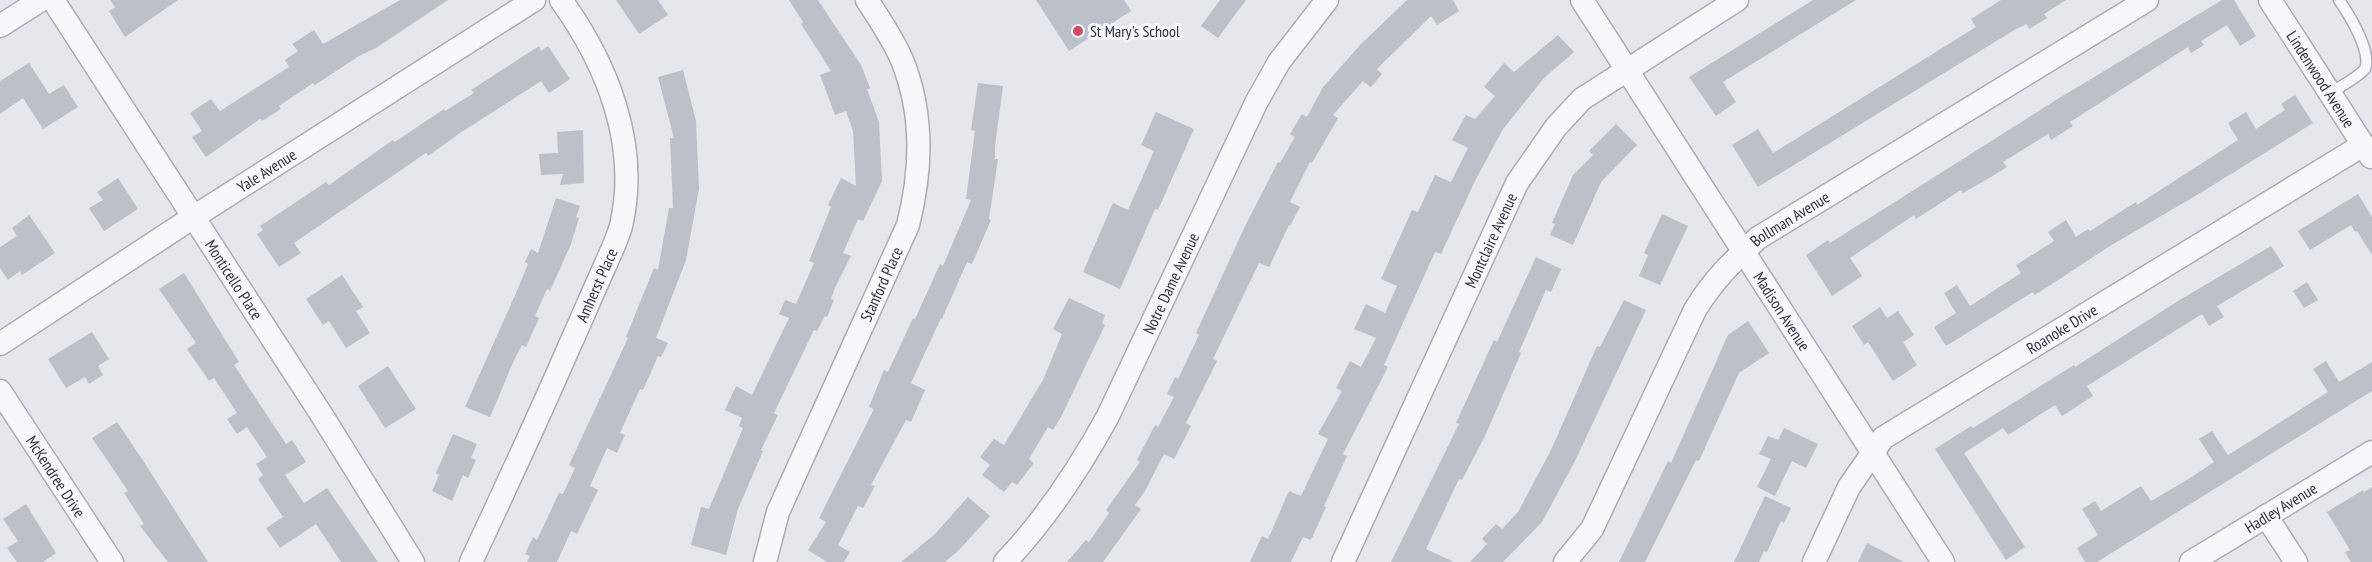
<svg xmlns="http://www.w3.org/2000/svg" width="2372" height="562" font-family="'PT Sans Narrow',sans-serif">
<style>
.building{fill:#bbc0c9}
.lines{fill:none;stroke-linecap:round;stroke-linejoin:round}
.lane-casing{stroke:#a9aeb6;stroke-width:13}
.street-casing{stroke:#a9aeb6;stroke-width:25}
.lane{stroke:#f7f8fa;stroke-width:10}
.street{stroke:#f7f8fa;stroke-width:22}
.poi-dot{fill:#cd4c61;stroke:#f4f6f9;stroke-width:2}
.labels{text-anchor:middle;stroke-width:6;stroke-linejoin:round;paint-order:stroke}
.poi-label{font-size:16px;fill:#2c3544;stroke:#f4f6f9;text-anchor:start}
.street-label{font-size:16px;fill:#2c3544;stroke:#f4f6f9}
</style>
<rect width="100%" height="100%" fill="#e4e7ec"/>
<path class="building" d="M110,0H178L125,37L109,11L115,7Z
M400,0H448L376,48L359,56L315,85L313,83L279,106L281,109L262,121L260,119L206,157L192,137L202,131L190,113L211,99L220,111L289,67L285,60L298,51L292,44L314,30L323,44Z
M616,0H658L668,15L639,34Z
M789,0H818L861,65L870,88L867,89L879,122L882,181L863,221L858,219L843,253L851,256L835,288L831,299L834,300L827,317L825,316L817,331L814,330L774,413L778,415L761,450L763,451L738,509L726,555L691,545L701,507L709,509L743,428L739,426L742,418L725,410L736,386L752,395L789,318L779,314L785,300L796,304L814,263L809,261L831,207L828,205L841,178L856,186L853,131L846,111L835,115L820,75L831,71L801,24L803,22Z
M1036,0H1124L1131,11L1069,51Z
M1220,0H1246L1218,38L1201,26Z
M1407,0H1453L1459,11L1437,25L1431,16L1377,69L1382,74L1371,87L1363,81L1333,115L1338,118L1312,163L1310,162L1290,202L1300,207L1290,226L1289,225L1269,267L1259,263L1213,359L1217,361L1186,423L1191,426L1174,459L1164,454L1145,491L1135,505L1141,509L1103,562H1067L1086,540L1089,542L1109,513L1106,510L1140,462L1137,460L1155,425L1158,427L1174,397L1167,394L1175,377L1178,379L1199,335L1196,333L1246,224L1278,162L1280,163L1295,137L1290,134L1302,114L1307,117L1323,87L1360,45Z
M1813,0H1856L1723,82L1736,102L1716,116L1689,77Z
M2001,0H2066L2044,14L2047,18L2029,29L2027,24L2016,29L1758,187L1732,145L1758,129L1773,153L1976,27L1971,19Z
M2222,0H2234L2256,36L2240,46L2227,25L2201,41L2204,45L2191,53L2188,47L2070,122L2073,126L2051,140L2048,134L2003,162L2007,167L1991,177L1963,193L1961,190L1916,219L1914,215L1850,258L1862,276L1832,296L1806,255L1828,240L1830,243L2056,100Z
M1558,35L1574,52L1544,78L1503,129L1475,181L1441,254L1435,252L1384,365L1388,367L1343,454L1347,456L1324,506L1326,507L1311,540L1303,537L1291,562H1250L1262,536L1268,539L1289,491L1301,496L1328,439L1318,434L1342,391L1336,388L1350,361L1361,367L1376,338L1354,329L1366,304L1385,313L1397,286L1381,279L1412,210L1418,212L1435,175L1451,182L1468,148L1452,140L1466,115L1475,119L1495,96L1484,87L1504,63L1514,72Z
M539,46L541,51L548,46L570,79L549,93L541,81L460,133L428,156L426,153L294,243L301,253L279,267L257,234L263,230L260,226L326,182L329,185L393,140L395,142L444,109L445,111L474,93L471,90Z
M29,63L49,94L64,85L78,107L43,129L23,98L0,114V81Z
M683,70L696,121L699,189L686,260L656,338L668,343L661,357L658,356L643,390L640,389L620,433L625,435L617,453L607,448L590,486L598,490L577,534L571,531L557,562H527L530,556L525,554L533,537L537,540L559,493L563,494L575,468L569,465L628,338L626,337L654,268L658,270L669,208H673L670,138H674L658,77Z
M978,83L1003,86L995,146V159H998L989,219L991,220L972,264L967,262L942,319L941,318L911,383L925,390L911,422L906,420L871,485L875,486L863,508L858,506L838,545L850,552L844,562H827L808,550L826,522L819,518L874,409L869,407L884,370L888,372L913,318L915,319L940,264L943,266L971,200L966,199L975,131L971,130Z
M2295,95L2313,123L2202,192L2110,246L2035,295L2033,292L1946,346L1934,327L1956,313L1944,293L1957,285L1970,306L2021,273L2016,265L2054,241L2048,232L2066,220L2076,237L2088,229L2090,231L2136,202L2137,205L2238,140L2228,123L2246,112L2256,129L2285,110L2281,104Z
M1156,112L1194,129L1158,210L1155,209L1120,289L1083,272L1113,203L1128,210L1154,151L1141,145Z
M1616,124L1637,145L1601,182L1573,245L1550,235L1555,224L1552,223L1573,175L1593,155L1589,151Z
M583,130L584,183L560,185L563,174L541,175L539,154L558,153L557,132Z
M118,178L138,209L104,231L89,208L103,200L97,192Z
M2358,194L2372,217V255L2357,231L2355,232L2351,225L2310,250L2298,231Z
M556,198L580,206L576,217L579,218L571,244L550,291L547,289L535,316L539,318L526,347L522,345L515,358L490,417L465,407L516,293L528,264L525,262L531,249L538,253Z
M1662,214L1688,226L1660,285L1639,276L1648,255L1644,253Z
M29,215L55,253L22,275L20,271L8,280L0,268V247L17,236L12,228Z
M2271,246L2284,266L2217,306L2224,317L2209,326L2202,314L2087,386L2093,396L2062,416L2055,405L2008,435L2003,428L1964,453L2025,547L2006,560L1935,449L1971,426L1973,428L2074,365L2075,367L2178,301Z
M1536,257L1561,269L1551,292L1546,290L1519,352L1521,353L1485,436L1462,480L1459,479L1426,549L1454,562H1391L1459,424L1456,423L1494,340L1497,342Z
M184,273L239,362L234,365L286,444L292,440L306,462L285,475L304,503L327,488L378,562H341L316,524L280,548L266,528L283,517L258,479L263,475L256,464L267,457L247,427L237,434L227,419L237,413L214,378L209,381L187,349L196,343L159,289Z
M342,275L363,307L356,311L370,333L346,348L329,321L323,325L306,299Z
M2307,282L2318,300L2304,308L2293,291Z
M1069,298L1105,315L1102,323L1105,325L1061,417L1053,430L1048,427L1029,459L1034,463L1017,485L1012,482L1004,492L982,475L990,465L980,457L994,439L1004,445L1043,380L1062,334L1053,329Z
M1624,300L1646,310L1575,461L1542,522L1503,562H1470L1487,544L1482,539L1496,524L1502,529L1518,512L1551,450L1597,346L1600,347Z
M1880,307L1887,318L1898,311L1914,335L1903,342L1917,365L1893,381L1868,342L1864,345L1852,326Z
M1748,321L1769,353L1739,373L1699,461L1696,460L1645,562H1619L1668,461L1671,463L1728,335Z
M92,332L109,359L98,366L103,375L89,384L85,377L66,388L48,359Z
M2326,361L2339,382L2372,362V391L2097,562H2085L2077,548L2098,535L2082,509L2095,501L2101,511L2141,486L2151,501L2187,480L2214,462L2199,439L2212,431L2228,455L2257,437L2328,392L2313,369Z
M388,366L416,409L385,428L358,386Z
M117,422L142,459L208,562H168L140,526L144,524L124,493L128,491L92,438Z
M1784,428L1818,444L1806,468L1792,461L1775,496L1757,487L1771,459L1759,454L1768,436L1778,440Z
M453,434L477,444L471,458L476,460L468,478L463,475L452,501L432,491L439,475L436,473Z
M2372,487V562H2351L2345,552L2350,550L2327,512L2363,490L2364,492Z
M1765,496L1791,508L1784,523L1781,521L1767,552L1764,551L1759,562H1734Z
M968,497L990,516L960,549L945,562H901L935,534Z
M26,504L56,553L43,562H17L7,548L18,541L3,519Z
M1867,543L1904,562H1858Z"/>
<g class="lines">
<defs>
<path id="lane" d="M2330,93C2341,86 2356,79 2365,69C2372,52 2350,16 2339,0"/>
<g id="street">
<path id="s1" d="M53,0L323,417L413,562"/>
<path id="s2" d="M1582,0L1943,562"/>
<path id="s3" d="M2270,0L2371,157"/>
<path d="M0,26L41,0"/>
<path id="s4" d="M0,344L192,218L534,0"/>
<path id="s5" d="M0,391L112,562"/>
<path d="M2266,516L2296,562"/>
<path id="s6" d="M471,562C504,491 538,419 569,347C581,321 592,294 604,268C610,254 617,240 621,226C640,145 607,64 561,0"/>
<path id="s7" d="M765,562L778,512L908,225C922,170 924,114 902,60C893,39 880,20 867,0"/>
<path id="s8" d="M1005,562C1047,518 1079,469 1108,416L1256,103L1279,62L1327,0"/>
<path id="s9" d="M1343,562L1517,183L1556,127L1582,99L1737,0"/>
<path id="s10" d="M1565,562L1592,529L1695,310C1713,280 1732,262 1758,238L2147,0"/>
<path id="s11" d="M1814,562L1849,487L1883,438L2363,145"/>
<path id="s12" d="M2191,562L2372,452"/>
</g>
</defs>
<use href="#lane" class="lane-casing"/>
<use href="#street" class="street-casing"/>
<use href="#lane" class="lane"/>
<use href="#street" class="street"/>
</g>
<circle class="poi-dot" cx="1078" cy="31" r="6"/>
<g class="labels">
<g class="poi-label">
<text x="1090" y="37">St Mary's School</text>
</g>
<g class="street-label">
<text dy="6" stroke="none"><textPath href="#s3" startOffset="94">Lindenwood Avenue</textPath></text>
<text dy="6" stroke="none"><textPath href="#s4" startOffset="318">Yale Avenue</textPath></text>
<text dy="6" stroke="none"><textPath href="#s10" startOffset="418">Bollman Avenue</textPath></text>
<text dy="6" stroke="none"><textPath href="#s9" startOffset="354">Montclaire Avenue</textPath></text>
<text dy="6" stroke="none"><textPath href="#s1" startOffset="333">Monticello Place</textPath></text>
<text dy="6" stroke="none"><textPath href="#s7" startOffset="302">Stanford Place</textPath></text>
<text dy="6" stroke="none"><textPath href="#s8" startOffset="326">Notre Dame Avenue</textPath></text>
<text dy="6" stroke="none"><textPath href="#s6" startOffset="304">Amherst Place</textPath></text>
<text dy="6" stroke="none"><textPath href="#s2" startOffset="370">Madison Avenue</textPath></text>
<text dy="6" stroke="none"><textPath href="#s11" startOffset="352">Roanoke Drive</textPath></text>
<text dy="6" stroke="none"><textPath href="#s5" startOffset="102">McKendree Drive</textPath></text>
<text dy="6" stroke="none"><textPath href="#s12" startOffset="105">Hadley Avenue</textPath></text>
</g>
</g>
</svg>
